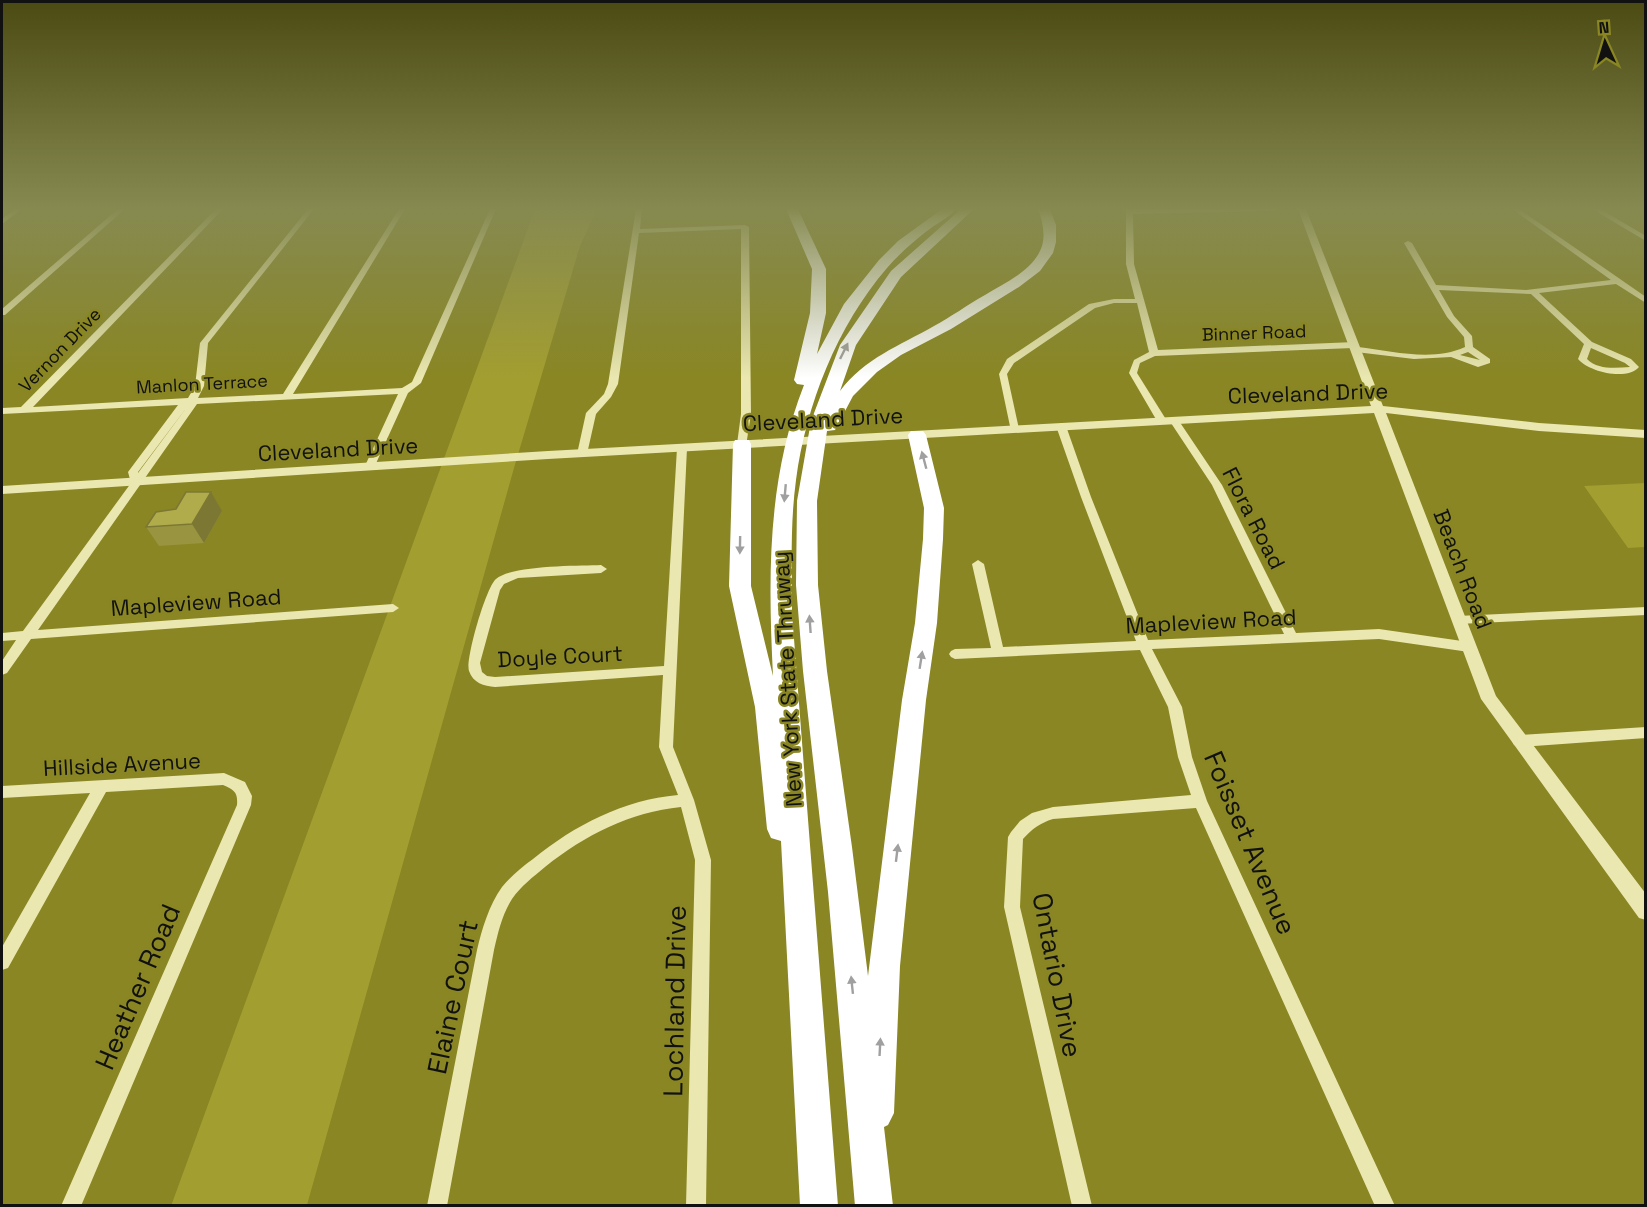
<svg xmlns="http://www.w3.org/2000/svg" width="1647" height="1207" font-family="'Space Grotesk',sans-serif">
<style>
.green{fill:#a39e30}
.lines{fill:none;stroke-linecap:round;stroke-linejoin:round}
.minor{fill:#eae7b0;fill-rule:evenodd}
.tertiary{fill:#eae7b0;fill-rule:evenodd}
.motorway{fill:#fff;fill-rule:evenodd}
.wall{fill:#989440}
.shaded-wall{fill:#7c7834}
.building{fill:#b1ac4b;stroke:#7c7834;stroke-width:1.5}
.oneway{fill:#a0a0a0}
.labels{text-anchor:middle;stroke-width:5;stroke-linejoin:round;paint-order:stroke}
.far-street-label{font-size:18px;fill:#111;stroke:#898623}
.street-label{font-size:22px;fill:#111;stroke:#898623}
.near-street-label{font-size:27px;fill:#111;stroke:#898623}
</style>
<rect width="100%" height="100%" fill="#898623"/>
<path class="green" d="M538,209H597L580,246L514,468L307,1205L171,1206L534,212Z
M1645,483V547L1628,548L1584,486Z"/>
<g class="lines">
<path class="minor" d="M15,209H22L2,224V219Z
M118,209H125L5,315H2V309Z
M216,209H223L33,407L188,398L195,386L200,343L308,209H314L208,343L204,386L198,398L283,394L399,209H405L293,394L402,388L412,382L490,209H496L421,383L408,393L373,470H365L364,468L398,394L197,404L38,630L393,604L399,608L393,612L31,639L7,673L2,675V661L16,640L2,641V633L23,631L131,483L128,472L178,405L2,414V408L21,407ZM187,407L138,473V472Z
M636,209H642L640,229L745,225L749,227L751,414L746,446L742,447L737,444L741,414V229L639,233L618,384L611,397L596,414L587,454L582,457L577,454L586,413L604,394L608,384Z
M1126,209H1276L1273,211L1133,214L1134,264L1158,350L1355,342L1358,343V347C1392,351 1433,362 1465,347L1464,337L1447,317L1404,243L1408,241L1412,243L1436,285L1526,290L1611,280L1512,209H1519L1646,297V303L1616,284L1539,293L1592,342L1631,359L1639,367C1627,381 1589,372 1578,359L1584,344L1531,294L1439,290L1454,316L1472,336L1473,347L1490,359V363L1478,367L1451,357L1414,359L1356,352L1353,351V348L1155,356L1140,363L1137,373L1167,421L1162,424L1157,421L1129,373L1134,360L1149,352L1137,303H1114L1095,308L1014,363L1007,374L1019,429L1017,431H1011L999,374L1007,359L1089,304L1114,299H1135L1126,264ZM1591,348L1625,363L1630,367C1615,368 1598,370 1587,359ZM1468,352L1480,360L1460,355Z
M1592,209H1600L1646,236V241Z
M1174,417L1177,418L1222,485L1296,633L1379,629L1469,642L1473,644L1475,647L1473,650L1469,652L1379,639L1152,649L1182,707L1192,757L1207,801L1395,1206H1375L1196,808L1053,819C1040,823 1032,829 1023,839L1020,907L1092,1206H1072L1004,907L1008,837L1011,832L1020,821L1032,813L1053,807L1191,795L1178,757L1168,707L1140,650L955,659L951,657L949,654L951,651L955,649L991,648L972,564L978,560L984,564L1003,647L1136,641L1081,497L1056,426L1061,423L1066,426L1091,497L1148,640L1284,634L1212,485L1169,420Z
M682,445L687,448L673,747L694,800L711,860L706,1206H686L695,860L681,807C630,812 585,835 545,867C533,877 521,886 512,899C502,915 498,933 494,950L447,1206H427L477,950C482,929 489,905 502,887C511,876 522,867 533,859C575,825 623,800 678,795L659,747L663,675L495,687C484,686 473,683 469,671C465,660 486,587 496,579C512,565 578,566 601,565L607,569L601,573L518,578L504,584L500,590L480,663L482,672L487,676L495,677L664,666L677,448Z
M1646,607V615L1458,624L1452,620L1458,616Z
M1646,727V738L1519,747L1514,745L1512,741L1514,737L1519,735Z
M224,773L245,782L252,796L251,805L81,1206H61L237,805C238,792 234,790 223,785L106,792L8,968L2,970V947L90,793L2,798V786Z"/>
<path class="tertiary" d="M1298,209H1306L1383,406L1539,423L1646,430V438L1539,431L1386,413L1496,696L1646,894V920L1639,918L1481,699L1374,413L548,459L2,494V486L548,451L1371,406Z"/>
<path class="motorway" d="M786,209H798L826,269V313L817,354L844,304L879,260L898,241L942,209H956C950,217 939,222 931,228C915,240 900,253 887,268C837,326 806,405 796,480C790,524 792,569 792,613L838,1206H800L781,841L771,838L767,829L755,707L729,586L733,444L735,440H749L751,444V586L773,676C768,576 767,479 804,385L797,384L794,380L810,313L812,269Z
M961,209H974L901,277L856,345L840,391C865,358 899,346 934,326C951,317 967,305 985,295C1003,284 1028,273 1039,253C1047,239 1043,223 1038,209H1050L1056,225V242L1053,253L1040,271L1019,287L951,329L901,355L877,372L853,396L835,430L827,431L817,501L818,585L827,671L852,847L868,976L902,700L915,623L923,539L924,508L908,435L911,431H923L926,435L944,508L943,539L937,623L926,700L900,966L894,1113L888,1125L884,1127L893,1206H855L828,892L803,671L796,585L797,501L811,421L840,345L891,271Z"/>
</g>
<path class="wall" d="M222,511L204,543L159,546L146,527Z"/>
<path class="shaded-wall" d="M211,492L222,511L204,543L192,524Z"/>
<path class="building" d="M186,492H211L192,524L146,527L156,512L176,509Z"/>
<defs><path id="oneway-solid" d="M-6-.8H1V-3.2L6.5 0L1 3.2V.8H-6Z" transform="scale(1.5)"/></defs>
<g class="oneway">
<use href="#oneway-solid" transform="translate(844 351) rotate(-64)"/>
<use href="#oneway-solid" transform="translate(924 460) rotate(-105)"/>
<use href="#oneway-solid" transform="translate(785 493) rotate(95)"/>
<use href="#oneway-solid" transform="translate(740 545) rotate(91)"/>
<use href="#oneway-solid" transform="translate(810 624) rotate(-94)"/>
<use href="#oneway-solid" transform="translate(921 660) rotate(-81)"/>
<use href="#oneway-solid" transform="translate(897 853) rotate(-83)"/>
<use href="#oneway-solid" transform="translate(852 985) rotate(-96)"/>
<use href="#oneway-solid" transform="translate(880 1047) rotate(-87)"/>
</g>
<linearGradient id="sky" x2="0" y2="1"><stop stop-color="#4b4a13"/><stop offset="0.55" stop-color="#868a50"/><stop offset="1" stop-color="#868a50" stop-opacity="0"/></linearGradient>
<rect width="1647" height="378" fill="url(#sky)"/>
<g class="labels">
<g class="far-street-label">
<text transform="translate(1254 333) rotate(-2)" y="6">Binner Road</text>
<text transform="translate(60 350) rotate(-46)" y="6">Vernon Drive</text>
<text transform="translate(202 384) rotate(-3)" y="6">Manlon Terrace</text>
</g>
<g class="street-label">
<text transform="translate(1308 393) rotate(-2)" y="8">Cleveland Drive</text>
<text transform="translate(823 419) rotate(-3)" y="8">Cleveland Drive</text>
<text transform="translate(338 449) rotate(-3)" y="8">Cleveland Drive</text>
<text transform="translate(1254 518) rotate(63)" y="8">Flora Road</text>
<text transform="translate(1463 569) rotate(69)" y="8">Beach Road</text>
<text transform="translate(196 602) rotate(-4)" y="8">Mapleview Road</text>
<text transform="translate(1211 621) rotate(-3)" y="8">Mapleview Road</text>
<text transform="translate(560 656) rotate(-3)" y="8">Doyle Court</text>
<text transform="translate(787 679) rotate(-93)" y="8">New York State Thruway</text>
<text transform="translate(122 764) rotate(-3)" y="8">Hillside Avenue</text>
</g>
<g class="near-street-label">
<text transform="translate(1250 843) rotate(67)" y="9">Foisset Avenue</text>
<text transform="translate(1057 975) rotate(79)" y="9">Ontario Drive</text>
<text transform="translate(138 987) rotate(-67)" y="9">Heather Road</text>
<text transform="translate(453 997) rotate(-78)" y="9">Elaine Court</text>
<text transform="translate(675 1001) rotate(-89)" y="9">Lochland Drive</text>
</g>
</g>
<rect width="1647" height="1207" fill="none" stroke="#111111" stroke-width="6"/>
<g transform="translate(1605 42) rotate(356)" stroke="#898623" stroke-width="4.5" paint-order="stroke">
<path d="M0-4.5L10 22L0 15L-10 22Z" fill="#111111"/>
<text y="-9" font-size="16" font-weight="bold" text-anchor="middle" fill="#111111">N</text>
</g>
</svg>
